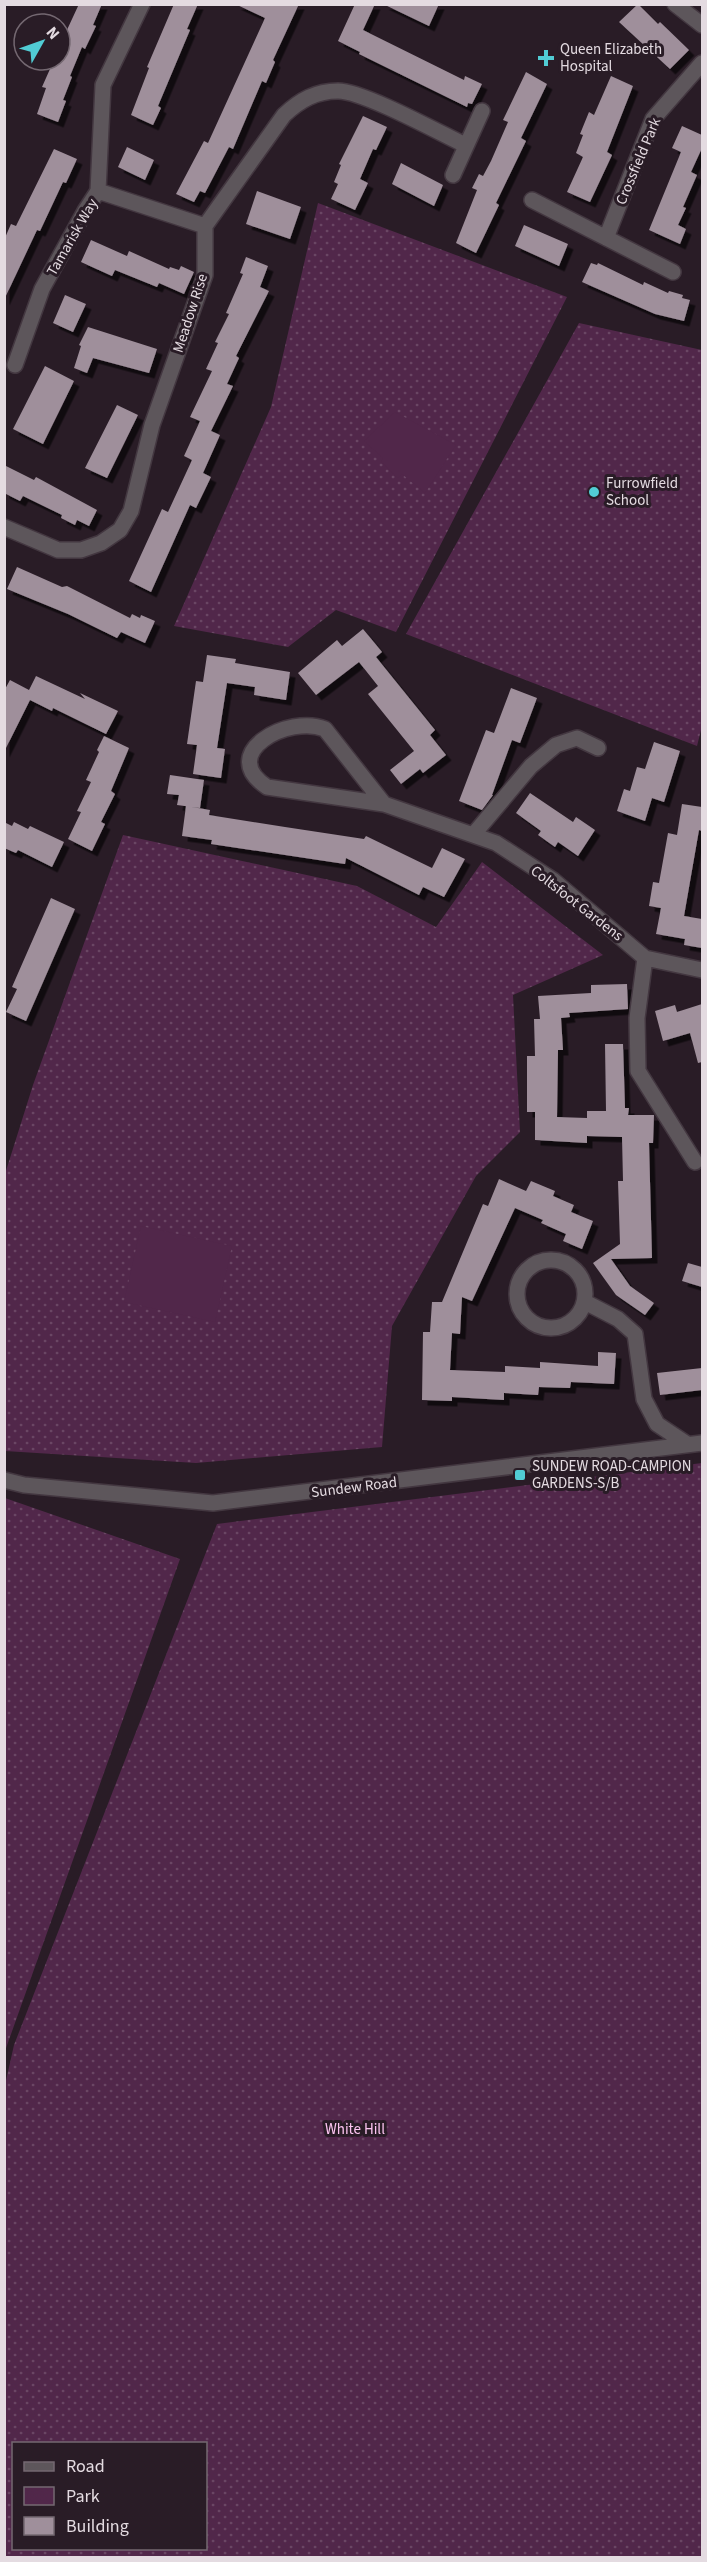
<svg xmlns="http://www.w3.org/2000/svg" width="707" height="2562" font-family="'Source Sans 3',sans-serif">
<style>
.green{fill:url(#green-dots);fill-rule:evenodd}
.pitch{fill:#51274a}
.building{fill:#9f8f9b;filter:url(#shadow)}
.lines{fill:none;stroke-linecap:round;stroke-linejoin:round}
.minor-casing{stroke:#433740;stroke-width:18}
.minor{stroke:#5d565b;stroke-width:15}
.poi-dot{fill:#51ccd4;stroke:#291c26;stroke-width:2}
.labels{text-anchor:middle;stroke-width:6;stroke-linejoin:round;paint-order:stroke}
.poi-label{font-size:15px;fill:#e4dbe1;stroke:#291c26;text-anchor:start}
.street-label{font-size:15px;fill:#e4dbe1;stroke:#291c26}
.park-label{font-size:15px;fill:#fcc4f1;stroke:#291c26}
</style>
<defs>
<pattern id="green-dots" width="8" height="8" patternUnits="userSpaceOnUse" patternTransform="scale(1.5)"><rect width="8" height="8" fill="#51274a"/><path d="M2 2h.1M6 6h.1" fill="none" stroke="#6a4664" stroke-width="1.8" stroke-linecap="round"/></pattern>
<filter id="shadow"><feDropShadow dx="5.5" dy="5.5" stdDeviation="0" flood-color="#0009"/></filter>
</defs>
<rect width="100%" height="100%" fill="#291c26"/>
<path class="green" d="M318,203L567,297L396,632L336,610L288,647L174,626L271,407Z
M579,323L702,350V726L697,746L406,634Z
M123,835L357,886L436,927L482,862L603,955L513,995L520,1132L476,1176L392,1326L382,1447L196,1463L5,1451V1174L33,1085Z
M702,1463V2557H5V2085L14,2045L217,1524ZM14,2444H206V2548H14Z
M5,1498L180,1559L5,2051L4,1498Z"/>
<path class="pitch" d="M395,412L456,445L425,493L402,474L398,478L381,462L383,458L364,441Z
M141,1226L232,1246L215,1322L124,1302Z"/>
<path class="building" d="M79,4H102L93,25L96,26L85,49L82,47L70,76L72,77L63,100L66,101L58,122L37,114L46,88L42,87L54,60H60V45Z
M174,4H198L187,29L190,30L158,106L161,108L153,125L131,115L149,68L147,67Z
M235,4H299L273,60L275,62L266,83L262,81L233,149L229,147L205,193L200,191L194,202L176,194L204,141L208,143L265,18Z
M355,4H375L363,30L464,80L465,76L482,84L472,104L468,103L467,107L359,54L360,52L338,41Z
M383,4H439L429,26Z
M638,4L658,24L660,22L689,50L670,69L619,22Z
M526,72L547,84L521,138L526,141L496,203L499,205L476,253L456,243L477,190L472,188L479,174L483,176L491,161L508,122L503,120Z
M611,76L633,86L607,152L612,155L590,202L567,192L583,157L576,153L583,135L580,134L589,112L594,115Z
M363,116L387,127L376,150L373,149L360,179L368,183L355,210L331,199L338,184L334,182L341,165L339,164Z
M682,126L702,135V148L691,172L697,175L683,207L686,208L678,225L686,229L680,244L649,230L681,152L672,148Z
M127,147L154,160L145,180L118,167Z
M54,149L77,159L66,183L63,182L40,231L37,230L4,300V240L11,224L16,226Z
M401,163L443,185L434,206L392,184Z
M257,191L301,207L290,239L246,224Z
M524,225L568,244L559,266L515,246Z
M91,240L127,256L129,251L169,269L170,267L179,270L181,266L194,272L184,294L159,283L157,287L115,270L112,276L81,262Z
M246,257L268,266L260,287L269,291L236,356L239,358L227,384L233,386L211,431L220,435L203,473L211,477L196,508L190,505L151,592L129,581L162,509L168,512L192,460L184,456L200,421L190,417L212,371L206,369L218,343L215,342L229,314L226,313L243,274L240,273Z
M591,263L597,265L598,263L643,285L644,282L668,293L669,291L683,295L682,298L690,300L684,321L655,314L582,282Z
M65,295L86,304L73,332L53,323Z
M88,327L157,349L149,373L93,358L87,373L74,368L81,346L79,345Z
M45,366L74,381L43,444L13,429Z
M117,405L138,415L107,478L85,468Z
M4,465L34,480L36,477L97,510L89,526L77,520L75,525L61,518L62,515L23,496L20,501L4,493Z
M17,567L62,587L67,586L130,618L132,614L140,618L141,615L155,621L145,643L121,632L117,638L68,614L7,589Z
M363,629L382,652L376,657L435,730L430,735L446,755L423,773L420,769L401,784L390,770L414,751L368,694L378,686L359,662L316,695L298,673L337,640L342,646Z
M207,655L236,659L235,663L290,672L286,700L254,695L255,687L227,683L217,748L225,749L221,778L193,774L197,745L187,744L196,681L203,682Z
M36,676L85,699L80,693L118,711L106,734L53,708L52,711L30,700L4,752V691L10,680L29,690Z
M511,688L537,698L520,743L512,740L492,795H493L482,810L459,801L486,730L494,733Z
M104,736L129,748L111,791L115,794L101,822L105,824L92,851L68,839L81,812L77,811L91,782L86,780L99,752L97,750Z
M654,742L680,751L664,802L652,798L645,821L617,811L624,789L630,791L637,767L645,769Z
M170,775L204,780L200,808L177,805L179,795L167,794Z
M530,793L573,822L576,817L595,830L578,856L558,842L555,847L538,835L541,831L516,813Z
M682,804L702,807V831L699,830L684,916L702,919V948L684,945L685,939L656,934L661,908L649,906L653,882L659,883L668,833L677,835Z
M186,806L210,810L209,815L285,827L364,839L366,836L432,868L442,848L465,859L444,897L423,887L419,895L346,858L345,864L211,844L212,840L182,836Z
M4,822L12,826L14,822L28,829L30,826L64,842L52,867L18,850L16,853L4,848Z
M51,898L75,909L26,1021L6,1012L17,989L12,987Z
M627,984L628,1009L569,1013L570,1017L561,1018L563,1050H558L557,1117L587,1118V1111H606L605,1044H623L625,1108H629L628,1115H654L653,1143H649L652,1258L611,1259L630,1286L654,1303L645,1315L616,1295L593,1263L620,1244L618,1181H623L622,1137L587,1136V1143L535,1140V1112H527V1056H535L534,1019H540L538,996L591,993V985Z
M702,1004V1062L698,1063L690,1033L663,1041L655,1011L675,1005L677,1012Z
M499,1179L526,1191L531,1181L555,1191L553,1196L574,1205L571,1212L593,1221L582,1249L563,1241L566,1234L541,1223L543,1220L515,1208L472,1301L462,1297L460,1334L452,1333L450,1370L505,1372V1366L540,1368V1362L598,1366V1352L616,1353L614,1384L571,1382L570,1388L539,1387L538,1395L504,1393V1400L452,1397V1401L422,1400L423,1332H430L432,1302H442L483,1204L488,1206Z
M688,1263L702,1267V1287L682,1281Z
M702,1368V1390L660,1395L657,1373Z"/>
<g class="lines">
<defs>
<path id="minor" d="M675,4L702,25
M453,175L482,111
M98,191L205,226
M532,200L673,272
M606,238L653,119L702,63
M15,365L42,289L85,211L98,191L103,85L142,4
M4,527L58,550H81L101,543L120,530L131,511L152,425L205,275V226L284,115C300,100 316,91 338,91C363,91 438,132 465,145
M384,804L325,729C289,714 216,753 267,787L384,804L496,843L553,880L645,958L702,970
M473,835L531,766L556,745L577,738L598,748
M645,958L637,1018L638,1071L695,1162
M517 1294a34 34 0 1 1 68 0a34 34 0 1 1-68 0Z
M585,1302L618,1319L635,1334L644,1399L657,1424L687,1444
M4,1480L24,1485L213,1503L702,1443"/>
</defs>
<use href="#minor" class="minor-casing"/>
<use href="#minor" class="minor"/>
</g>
<g class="poi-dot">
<path d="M543 49h6v6h6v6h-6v6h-6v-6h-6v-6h6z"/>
<circle cx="594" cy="492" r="6"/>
<rect x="514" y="1469" width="12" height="12" rx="3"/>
</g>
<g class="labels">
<g class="poi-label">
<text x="560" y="54">Queen Elizabeth<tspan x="560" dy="17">Hospital</tspan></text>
<text x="606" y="488">Furrowfield<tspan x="606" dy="17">School</tspan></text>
<text x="532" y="1471">SUNDEW ROAD-CAMPION<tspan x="532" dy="17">GARDENS-S/B</tspan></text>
</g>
<g class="street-label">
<text transform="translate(638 161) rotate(-67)" y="5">Crossfield Park</text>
<text transform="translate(72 237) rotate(-60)" y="5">Tamarisk Way</text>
<text transform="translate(190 313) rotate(-72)" y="5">Meadow Rise</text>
<text transform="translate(577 903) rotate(38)" y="5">Coltsfoot Gardens</text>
<text transform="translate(354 1487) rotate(-7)" y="5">Sundew Road</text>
</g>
<g class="park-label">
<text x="355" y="2134">White Hill</text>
</g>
</g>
<rect width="707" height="2562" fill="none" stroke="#e4dbe1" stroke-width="12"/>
<rect x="12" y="2442" width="195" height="108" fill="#291c26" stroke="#746871" stroke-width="1.5"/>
<rect x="24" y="2462" width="30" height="9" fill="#5d565b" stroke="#746871" stroke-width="1.5"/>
<text x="66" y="2472" font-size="18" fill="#e4dbe1">Road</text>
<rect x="24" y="2487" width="30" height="18" fill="#51274a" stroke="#746871" stroke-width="1.5"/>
<text x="66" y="2502" font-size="18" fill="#e4dbe1">Park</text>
<rect x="24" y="2517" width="30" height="18" fill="#9f8f9b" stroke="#746871" stroke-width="1.5"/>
<text x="66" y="2532" font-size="18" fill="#e4dbe1">Building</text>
<g transform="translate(42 42) rotate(50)"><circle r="28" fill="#291c26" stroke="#746871" stroke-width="1.5"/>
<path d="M0-4.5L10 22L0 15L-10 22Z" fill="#51ccd4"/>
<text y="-9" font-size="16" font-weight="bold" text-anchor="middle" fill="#e4dbe1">N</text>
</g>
</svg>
